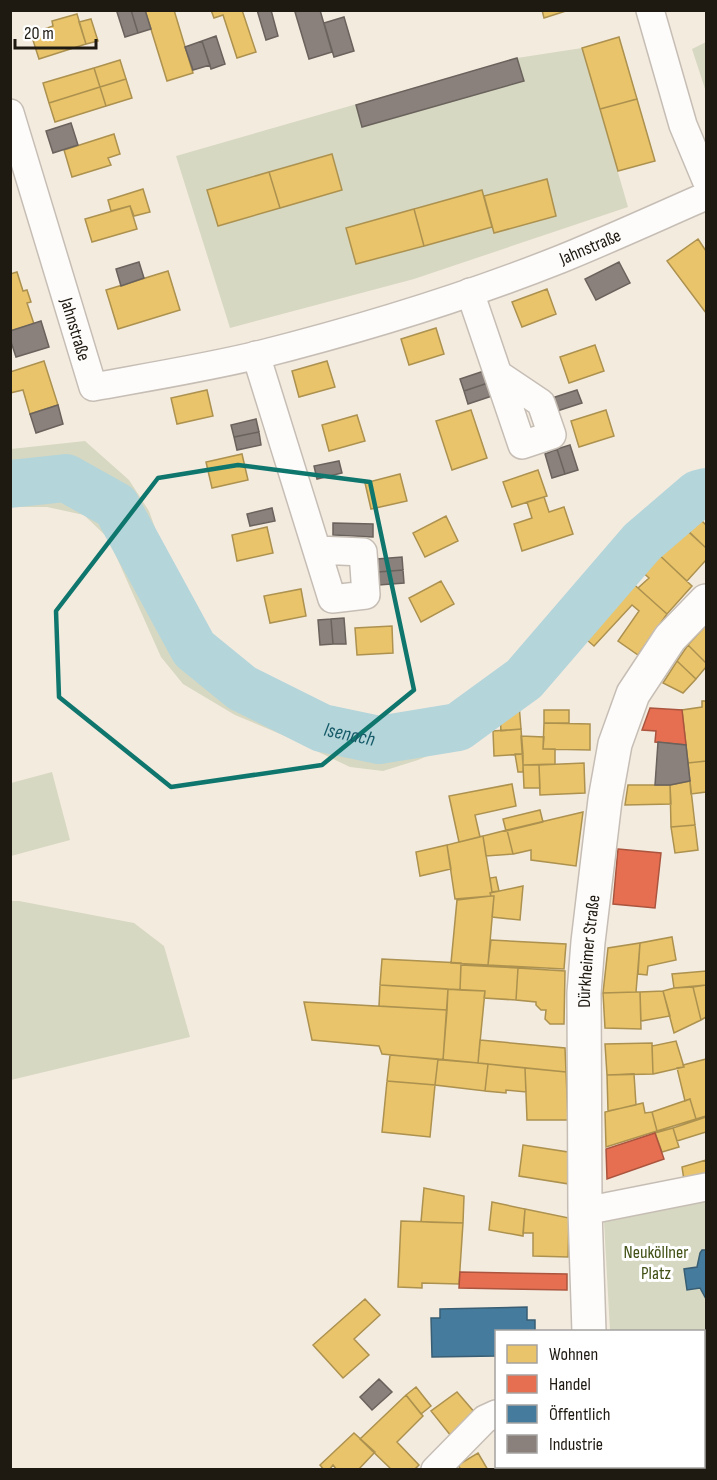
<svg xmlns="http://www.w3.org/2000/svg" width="717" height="1480" font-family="'Sofia Sans Condensed',sans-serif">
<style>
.green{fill:#d6d8c2}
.homes{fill:#e9c46a;stroke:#ac914f;stroke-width:1.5}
.shops{fill:#e76f51;stroke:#ab553e;stroke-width:1.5}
.public{fill:#457b9d;stroke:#395e73;stroke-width:1.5}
.industry{fill:#8a817c;stroke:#6a625c;stroke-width:1.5}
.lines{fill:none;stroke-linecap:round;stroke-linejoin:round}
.river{stroke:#b4d5da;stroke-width:48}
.minor-casing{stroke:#c6beb5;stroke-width:30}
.secondary-casing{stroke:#c6beb5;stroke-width:36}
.minor{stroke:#fdfcfa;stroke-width:27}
.secondary{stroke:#fdfcfa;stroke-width:33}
.marked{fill:none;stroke:#0f766e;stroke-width:4.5;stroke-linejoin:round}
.labels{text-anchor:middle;stroke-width:6;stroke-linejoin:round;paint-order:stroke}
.street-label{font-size:18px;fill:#1e1911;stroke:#fff}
.park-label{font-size:18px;fill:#415115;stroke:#fff}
.water-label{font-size:20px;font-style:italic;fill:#175b69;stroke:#fff}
</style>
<rect width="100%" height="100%" fill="#f4ebdf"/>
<path class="green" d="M706,42V92L692,49Z
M582,48L628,207L414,279L230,328L176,156L517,58Z
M85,441L129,480L149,511L168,564L208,648L262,682L347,722L396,733L457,714L551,628L606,562L676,491L706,475V502L688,508L651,547L628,580L517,703L478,730L449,747L418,760L383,771L350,767L285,736L235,715L183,684L161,657L108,538L84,515L47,507H11V449Z
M52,772L70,840L11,856V783Z
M11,901H19L134,923L164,946L190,1037L11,1080Z
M706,1200V1469H621V1467L704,1466V1332L610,1331L604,1222Z"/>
<path class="homes" d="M145,10H174L193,73L167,81Z
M211,10H242L256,52L237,58L223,15L214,18Z
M542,10H569L544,18Z
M77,14L86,44L39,59L31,34L53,26L52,21Z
M91,19L98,41L86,44L79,22Z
M619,37L637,99L600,109L582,48Z
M120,60L126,79L100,87L94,68Z
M94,68L100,87L49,103L43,83Z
M126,79L132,98L106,106L100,87Z
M100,87L106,106L55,122L49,103Z
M637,99L655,161L618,171L600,109Z
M114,134L120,154L108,158L111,165L72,177L64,150Z
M332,154L342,190L280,208L269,172Z
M269,172L280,208L218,226L207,190Z
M547,179L556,216L494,233L484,196Z
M143,189L150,212L134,216L130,206L111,211L108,200Z
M482,190L492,227L424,246L414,209Z
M130,206L137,229L92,242L85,219Z
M414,209L424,246L356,264L346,228Z
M698,239L706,251V313L667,261Z
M168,271L180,310L118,329L106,290Z
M17,272L23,291L27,290L31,302L27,303L34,324L10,331V274Z
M547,289L556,314L522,327L512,302Z
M436,328L444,354L409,365L401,339Z
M595,345L604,371L569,383L560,357Z
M44,361L58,405L30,414L23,390L10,393V372Z
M327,361L335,387L299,397L292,371Z
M207,390L213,416L177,424L171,398Z
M471,410L487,458L452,470L436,421Z
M606,410L614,436L579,447L571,421Z
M357,415L365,441L329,451L322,425Z
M242,454L248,480L212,488L206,462Z
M538,470L547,496L512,507L503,482Z
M400,474L407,501L371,509L365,483Z
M544,497L549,512L564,507L573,534L522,551L514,524L532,518L527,502Z
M692,511L706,525V548L680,523Z
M446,516L458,541L425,557L413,533Z
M681,525L706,548V560L687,581L655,551Z
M267,527L273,553L237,561L232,535Z
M655,551L692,586L667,614L638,588L649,578L638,568Z
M629,580L667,614L638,655L618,641L639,611L632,605L594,646L580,634Z
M441,581L454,604L421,622L409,598Z
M301,589L306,616L270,623L264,596Z
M706,625V663L688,645Z
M392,626L393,653L357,655L355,628Z
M688,645L706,663V667L696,679L677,661Z
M677,661L696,679L683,693L663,683Z
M702,701H706V761L688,763L682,710L702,707Z
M519,704L521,729L501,731L500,716Z
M544,710H569V723H544Z
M544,723L590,724V750L543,749Z
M521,729L523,754L494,756L493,731Z
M521,736L544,737L543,749H555V764L523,765Z
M515,754H523V772H518Z
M706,761V792L691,794L688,763Z
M584,763L585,793L540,795L539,765Z
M523,765H539L540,788H524Z
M690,781L695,825L671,827L670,785Z
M512,784L516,806L475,815L480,837L459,842L449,796Z
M628,785H670L671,804L625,805Z
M540,810L543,822L506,831L503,819Z
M583,812L576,866L531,860V850L513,854L507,830Z
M695,825L698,850L675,853L671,827Z
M507,830L513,854L486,856L483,836Z
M483,836L492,892L490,893L491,896L455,899L447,845Z
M447,845L451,869L420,876L416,852Z
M496,877L499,891L492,892L490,878Z
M523,886L520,920L492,917L494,896H491L490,893Z
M491,896H494L488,965L451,963L457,900Z
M672,937L676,960L648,966L647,975L638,974L640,943Z
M491,940L566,944L564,969L488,965Z
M640,943L636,992L603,993L608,948Z
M382,959L461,963L460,990L380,985Z
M461,965L518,968L516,1000L484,998L485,991L460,990Z
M518,968L565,971L564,1024H550L545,1019L546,1010H541L536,1005V1002L516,1000Z
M706,971V985L674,988L672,974Z
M380,985L448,989L447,1010L379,1006Z
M706,985V1017L701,1020L693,987Z
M693,987L701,1020L674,1033L663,991L674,988Z
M448,989L485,991L478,1063L443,1060Z
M663,991L670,1016L641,1021L640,992Z
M636,992H640L641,1029L605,1028L603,993Z
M304,1002L447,1010L443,1060L382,1054L379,1046L312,1040Z
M480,1040L565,1048L566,1072L478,1063Z
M676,1041L684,1067L653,1074L652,1046Z
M652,1043L653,1074L607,1075L605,1044Z
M390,1055L438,1059L435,1085L387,1081Z
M438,1059L488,1064L485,1091L435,1085Z
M706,1059V1116L696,1119L690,1099L685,1101L677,1068L684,1067L683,1065Z
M488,1064L525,1068L526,1092L506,1090V1093L485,1091Z
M525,1068L566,1072L568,1120H527Z
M634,1074L636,1105L608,1111L607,1075Z
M387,1081L435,1085L430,1137L382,1132Z
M690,1099L696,1119L657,1131L652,1112Z
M643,1103L645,1113L652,1112L657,1131L606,1147L605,1112Z
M706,1117V1132L677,1141L673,1128Z
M673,1128L679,1147L662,1152L655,1133Z
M523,1145L568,1152L569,1184L519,1176Z
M706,1160V1175L684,1180L682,1167Z
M424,1188L464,1196L463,1223L421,1222Z
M492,1202L525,1209L523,1236L489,1230Z
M525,1209L569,1218L568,1257L533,1256V1233H523Z
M401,1221L463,1223L459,1284L422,1283V1288L398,1287Z
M365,1299L380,1315L354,1339L369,1355L343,1378L313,1345Z
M416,1387L431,1406L421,1414L406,1395Z
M457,1392L476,1414L451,1436L431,1411Z
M406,1395L423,1416L397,1442L419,1465L414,1470H392L360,1439Z
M354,1433L375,1452L358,1470H337L333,1465L329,1470H324L320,1465Z
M478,1453L488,1470H461L458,1465Z
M542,1466H581V1470H543Z"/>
<path class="shops" d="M650,708L682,710L686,745L655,742L656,731L642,730Z
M618,849L661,853L655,908L613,904Z
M655,1133L664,1159L607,1179L606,1149Z
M460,1272L567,1274V1290L459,1288Z"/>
<path class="public" d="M702,1250H706V1299L700,1288L687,1290L684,1269L697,1267L700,1253Z
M527,1307V1320H535V1332H496V1356L432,1357L431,1318H440V1309Z"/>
<path class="industry" d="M120,10H131L138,33L125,37L117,12Z
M131,10H145L151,29L138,33Z
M257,10H271L278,36L266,40Z
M301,10H320L332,52L309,59L295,12Z
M344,17L354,51L334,57L324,23Z
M216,36L225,64L211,69L202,41Z
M202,41L210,65L193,70L185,47Z
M517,58L524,81L362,127L356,105Z
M71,123L78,145L53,153L46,131Z
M139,262L144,278L121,286L116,269Z
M619,262L630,283L596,300L585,279Z
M41,321L49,347L16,357L10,339V331Z
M484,371L488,383L464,391L460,379Z
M488,383L492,396L468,404L464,391Z
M577,390L582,403L557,411L552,398Z
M58,405L63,424L36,433L30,414Z
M256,419L259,432L234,437L231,425Z
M259,432L261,445L237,450L234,437Z
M570,445L578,470L565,474L557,449Z
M557,449L565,474L552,478L545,454Z
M339,461L342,473L317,479L314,466Z
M272,508L275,521L250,526L247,514Z
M333,523L373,524V537L333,535Z
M402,557L403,570L378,572L377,559Z
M403,570L404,583L379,585L378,572Z
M344,618L346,644H333L331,619Z
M331,619L333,644L320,645L318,620Z
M658,742L686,745L690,781L670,785H655Z
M379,1379L392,1392L372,1410L360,1397Z"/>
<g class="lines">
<path class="river" id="s1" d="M10,484L66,478L116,506L194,649L242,688L322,728L379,740L458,727L524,679L642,542L698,494L706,492"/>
<defs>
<g id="minor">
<path d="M650,10L683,125L706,180"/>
<path id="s2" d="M10,113L93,387C148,377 204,368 258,355C361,329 463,298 561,259C610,239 658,217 706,196"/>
<path d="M470,292L522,445L552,435L541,403L498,374"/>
<path d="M256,355L332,599L366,595L363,552L317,550"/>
<path d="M585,1211L706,1187"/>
<path d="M435,1470L485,1419L496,1414"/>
</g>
<g id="secondary">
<path id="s3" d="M589,1332L585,1211L584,993L588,942L605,800L615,744L633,694L670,638L706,601"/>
<path d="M600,1466V1470"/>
</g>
</defs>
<use href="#minor" class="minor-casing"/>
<use href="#secondary" class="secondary-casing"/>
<use href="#minor" class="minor"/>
<use href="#secondary" class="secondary"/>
</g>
<path class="marked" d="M238,465L370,482L414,690L322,765L171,787L59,697L56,611L158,478Z"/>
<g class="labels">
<g class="street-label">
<text dy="6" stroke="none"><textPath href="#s2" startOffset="804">Jahnstraße</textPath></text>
<text dy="6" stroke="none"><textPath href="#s2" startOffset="226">Jahnstraße</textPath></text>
<text dy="6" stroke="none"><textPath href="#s3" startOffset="381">Dürkheimer Straße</textPath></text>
</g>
<g class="park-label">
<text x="656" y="1258">Neuköllner<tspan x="656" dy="21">Platz</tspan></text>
</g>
<g class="water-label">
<text dy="7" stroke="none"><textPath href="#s1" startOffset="456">Isenach</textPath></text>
</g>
</g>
<rect width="717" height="1480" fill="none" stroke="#1e1911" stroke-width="24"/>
<rect x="495" y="1330" width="210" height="138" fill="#ffffff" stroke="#a5a3a0" stroke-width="1.5"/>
<rect x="507" y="1345" width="30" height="18" fill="#e9c46a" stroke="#a5a3a0" stroke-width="1.5"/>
<text x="549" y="1360" font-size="18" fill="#1e1911">Wohnen</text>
<rect x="507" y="1375" width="30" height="18" fill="#e76f51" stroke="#a5a3a0" stroke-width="1.5"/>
<text x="549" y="1390" font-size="18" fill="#1e1911">Handel</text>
<rect x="507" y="1405" width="30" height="18" fill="#457b9d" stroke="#a5a3a0" stroke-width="1.5"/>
<text x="549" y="1420" font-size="18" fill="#1e1911">Öffentlich</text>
<rect x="507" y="1435" width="30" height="18" fill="#8a817c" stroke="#a5a3a0" stroke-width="1.5"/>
<text x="549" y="1450" font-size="18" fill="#1e1911">Industrie</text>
<path d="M15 39v9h81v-9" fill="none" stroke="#1e1911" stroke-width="3"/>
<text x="24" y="39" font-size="18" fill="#1e1911" stroke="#ffffff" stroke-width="4.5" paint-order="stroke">20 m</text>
</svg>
